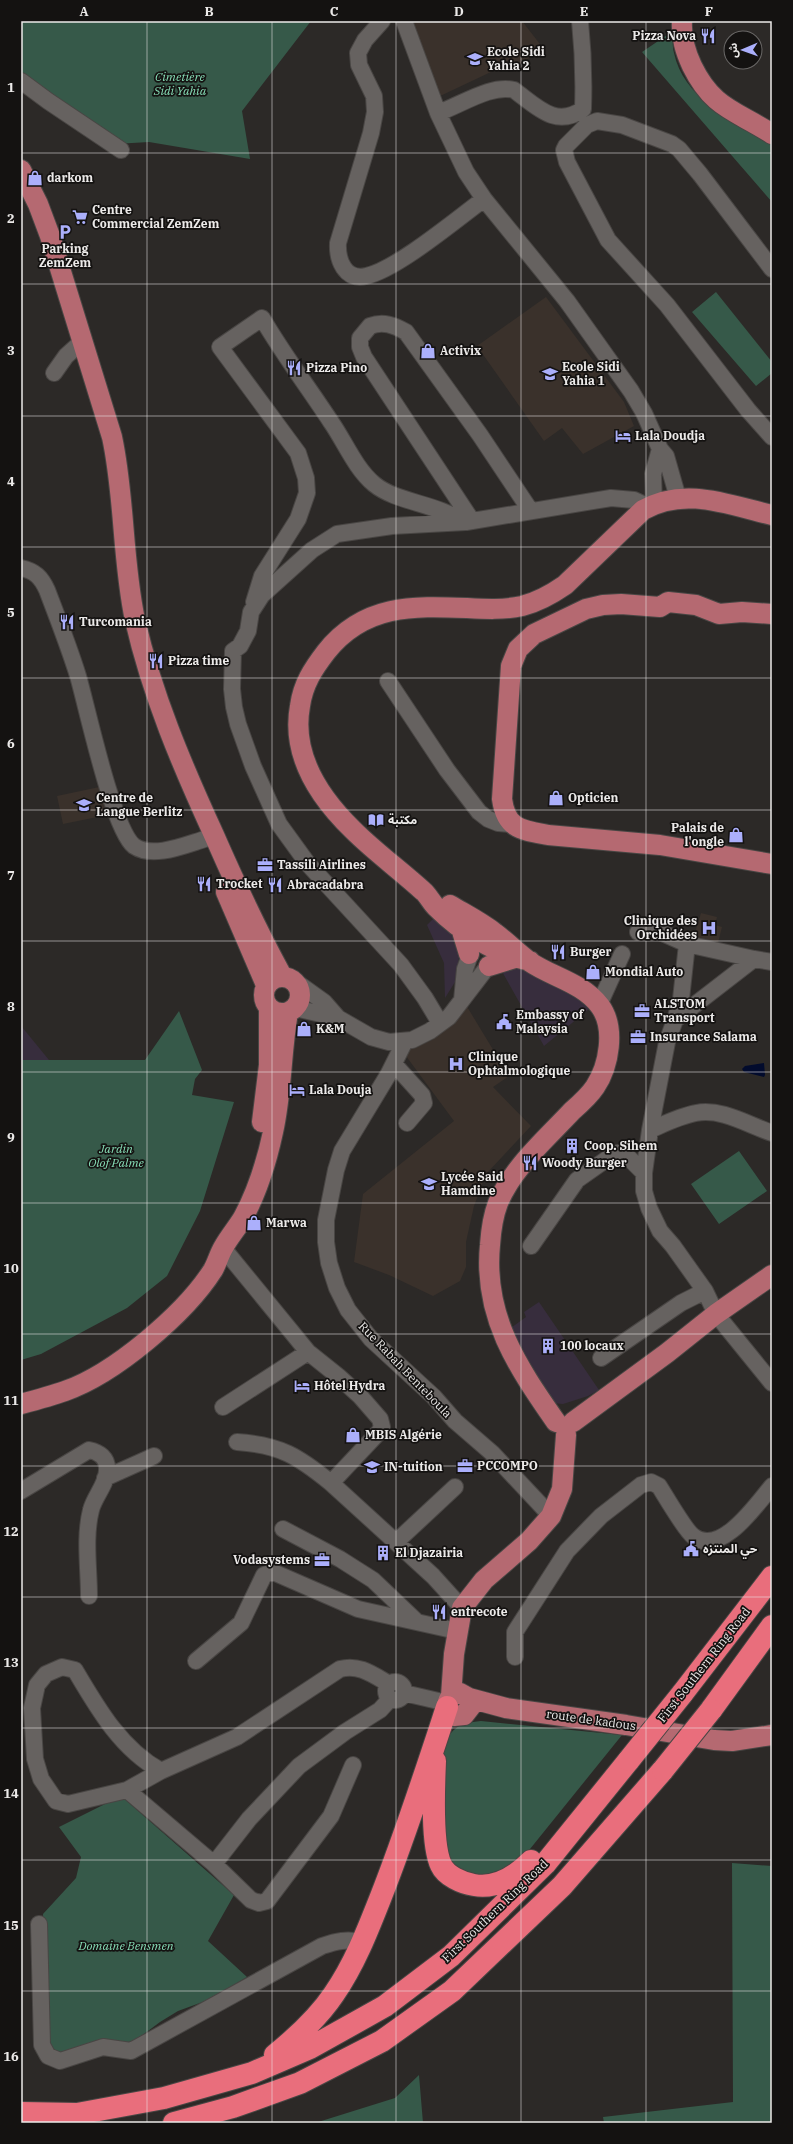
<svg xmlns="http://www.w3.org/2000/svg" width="793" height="2144" font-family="'IBM Plex Serif','Noto Sans Arabic',serif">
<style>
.commercial{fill:#372d3d}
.built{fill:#3a312b}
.green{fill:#365949}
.water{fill:#020b2d}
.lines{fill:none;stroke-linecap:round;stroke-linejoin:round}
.minor-casing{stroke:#494644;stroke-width:18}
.major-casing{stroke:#494644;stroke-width:22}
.highway-casing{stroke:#494644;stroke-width:24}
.minor{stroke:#666260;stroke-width:16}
.major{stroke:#b56971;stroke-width:20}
.highway{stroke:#e96e7c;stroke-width:22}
.highway-bridge-casing{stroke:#494644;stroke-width:24;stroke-linecap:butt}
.highway-bridge{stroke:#e96e7c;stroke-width:22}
.grid{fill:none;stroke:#eceae9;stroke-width:1;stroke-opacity:0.55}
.labels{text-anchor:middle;stroke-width:3.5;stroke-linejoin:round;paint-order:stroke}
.poi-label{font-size:12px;font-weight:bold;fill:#eceae9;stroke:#141211;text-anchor:start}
.park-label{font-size:12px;font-style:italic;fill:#87deb7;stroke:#141211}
.street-label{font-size:12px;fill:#eceae9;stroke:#141211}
.neatline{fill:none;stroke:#eceae9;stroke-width:1.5}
.grid-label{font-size:13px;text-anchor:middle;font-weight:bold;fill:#eceae9}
</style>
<rect width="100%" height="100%" fill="#2c2927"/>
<path class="commercial" d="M435,917L448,923L460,952L455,982L445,998L444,963L427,925Z
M523,965L576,991L589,1009L544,1046L500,968Z
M21,1026L22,1027L49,1060H21Z
M539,1302L599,1390L588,1396L563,1404L552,1403L504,1333L526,1317L524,1312Z"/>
<path class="built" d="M411,21H522L543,48L511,71H493L438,97Z
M546,297L624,402L634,426L583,454L562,428L544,441L477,346Z
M104,786L112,814L63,824L57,796Z
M701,913L717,917L715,925L722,927L718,943L694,936Z
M466,1005L509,1076L493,1087L531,1126L486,1174L474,1206L466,1242V1267L460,1281L433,1296L389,1275L354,1262L363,1194L454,1121L403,1052L432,1040L449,1026Z"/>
<path class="green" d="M21,21H311L242,111L250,159L149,142L115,144L21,77Z
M673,31C673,38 672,46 674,53C684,100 735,122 772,145V202L642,52Z
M716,292L772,362V373L756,386L692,312Z
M179,1011L202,1070L195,1079L192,1095L234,1102L200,1211L167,1276L127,1308L41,1354L21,1360V1060H145Z
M739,1151L767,1191L719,1224L691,1184Z
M481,1721L622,1735L530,1849L507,1868L483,1875L470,1877L457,1872L442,1852V1747C454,1726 458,1724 481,1721Z
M121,1796L234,1895L208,1941L247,1977L208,2000L178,2011L160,2022L128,2046L112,2040L59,2054L51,2049L47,2028L43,1914L76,1878L81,1857L59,1827Z
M732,1863L772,1866V2123H604L603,2117L733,2102Z
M419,2075L423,2123H315L395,2098Z"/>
<path class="water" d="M764,1063L765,1075L764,1077L744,1072L742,1069L745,1066Z"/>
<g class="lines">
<defs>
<path id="minor" d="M382,21L365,40L358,53L359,65L374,96L375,112L371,133L338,243C337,260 345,281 366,276C396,270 457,219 484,199
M404,21L438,113L466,172L484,199L567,301L631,391L644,413L660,449L666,456L678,498
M21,81L48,101L121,150
M438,113C461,105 491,84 514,90C536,106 556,129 583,109C584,80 583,50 580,21
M772,269L700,174L679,149L672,144L622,125L597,121L587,125L566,146L564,150L567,162L608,240L667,305L748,410L772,437
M54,373L66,356L76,347
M654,504L653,474L660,449
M472,521L364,357L360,347V338L370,326C383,321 394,325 406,332L480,435L530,510
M21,568C35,571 41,577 47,590C58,619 69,647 78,676C87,707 113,830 134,846C153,859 185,845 205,839
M254,602L262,576L298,519L307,493L306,478L298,453L220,347L262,318C283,354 308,387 331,422C345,442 355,468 374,484C397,503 437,503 463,522
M388,681L447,770L479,812L488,819L498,823L511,824
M638,932L649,927L687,944L754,959
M772,962L754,959L675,1020L667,1042L650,1130L644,1173V1191L649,1208L660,1231L673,1246L705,1291L716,1314L772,1383
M292,979L324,1002L338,1018
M462,1000L465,969L474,944
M599,1005L622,954
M295,1008L338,1018L371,1037L389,1042L412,1040L430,1031L449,1017L495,957
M675,1020L681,999L687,944
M440,1023L425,998L401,965L308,864L279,824L253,766L238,724L234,707L232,689L233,651L240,646L248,631L251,612L262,595L312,550L337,534L392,526L466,522L611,498L634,500L649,507
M405,1041L388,1075L342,1151L336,1170L326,1220V1242L329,1263L337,1288L348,1310L371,1339L434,1397L455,1421L492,1453L551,1516
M394,1064L422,1095L424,1103L407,1123
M650,1130C664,1124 680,1116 696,1113C722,1108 748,1125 772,1133
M531,1246L577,1180L614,1154L623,1152L644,1173
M223,1248L308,1352L338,1376L360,1396L380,1419L382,1427L379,1432L331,1483L433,1576L462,1608
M601,1358L681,1303L705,1291
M223,1407L308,1352
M237,1442C280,1445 298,1456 331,1483
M105,1478L154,1456
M21,1491L89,1450C99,1452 108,1458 107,1470C107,1484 94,1497 91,1510C84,1537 89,1569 89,1596
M283,1529L340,1559L373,1580L415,1620
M396,1542L455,1487
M515,1657V1632L567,1551L601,1516L641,1485L651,1482L659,1486C666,1497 685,1530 693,1536C720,1558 757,1504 772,1486
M196,1661L241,1623L264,1575L273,1572L358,1609L457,1631
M386 1691a9 9 0 1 1 18 0a9 9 0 1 1-18 0Z
M404,1693L447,1703
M161,1771C121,1749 98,1709 75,1670L62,1667L46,1674L37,1685L32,1708L35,1759L41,1779L56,1801L68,1804L127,1790L161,1771L237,1737L340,1669C359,1664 372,1674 389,1684
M127,1790L214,1864L251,1900L259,1903L267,1901L331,1816L353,1765
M214,1864L249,1819L299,1766L345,1732L380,1710L390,1699
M39,1924L42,2045L48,2056L60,2061L103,2047L131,2051L322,1946C337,1941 346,1939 362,1942"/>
<path id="major" d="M682,21C681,38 685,51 692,66C713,109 735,110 772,134
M21,170L38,204L50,236L112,437C125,497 122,559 135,620C152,695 182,765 214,835C235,883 257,930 282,976
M772,614L742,612L719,614L696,605L668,602L660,607L621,604L603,605L586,609L534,634L518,649L511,666L502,799C506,829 521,830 548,835L660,845L772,864
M226,892L266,985
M450,905C465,914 481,922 495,933C507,942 518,953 530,962C552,977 583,983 600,1006C616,1028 609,1066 595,1087C589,1096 580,1104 572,1111C546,1139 513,1167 498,1203C493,1216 491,1230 490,1245C483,1316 517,1366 556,1422
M461,928L469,954
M530,961C495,954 461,932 436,907C431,902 428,895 423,891C400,870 375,852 353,830C320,798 291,755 300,706C303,684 313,669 326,652C364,604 413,606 467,608C485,609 504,610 522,606C538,602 552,594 565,585L643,510C685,486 729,505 772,515
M489,966L515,958
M264 995a18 18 0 1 1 36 0a18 18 0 1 1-36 0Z
M262,1122L269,1065V1008
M21,1404C36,1400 51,1396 65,1391C114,1374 185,1314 213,1270C217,1263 219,1255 223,1248C229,1237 237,1228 243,1218C257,1192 267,1160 273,1132C282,1092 281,1052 288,1012
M573,1422L667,1353L716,1314L772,1275
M451,1696L454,1654L462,1608L484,1580L529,1541L551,1516L562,1489L566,1435
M469,1698L471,1706L464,1715L454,1716C443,1708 447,1694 460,1693L469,1698L506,1708L626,1725L714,1740L732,1741L772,1735"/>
<path id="highway" d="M682,1694L772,1577
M711,1710L772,1626
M435,1761C434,1785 431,1844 441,1865C446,1876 462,1883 474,1885C496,1889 516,1876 531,1861
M275,2055C297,2037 318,2018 334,1994C354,1965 367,1932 380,1899C405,1836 426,1771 447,1707
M21,2113L77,2114L164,2098L252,2073L310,2048L385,2006L451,1956L545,1864L629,1760
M174,2123L233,2107L300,2083L382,2041L452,1991L562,1886L663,1770"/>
</defs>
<use href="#minor" class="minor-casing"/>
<use href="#major" class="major-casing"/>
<use href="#highway" class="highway-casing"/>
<use href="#minor" class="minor"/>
<use href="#major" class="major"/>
<use href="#highway" class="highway"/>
<defs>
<path id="highway-bridge" d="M629,1760L682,1694
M663,1770L711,1710"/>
</defs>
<use href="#highway-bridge" class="highway-bridge-casing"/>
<use href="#highway-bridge" class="highway-bridge"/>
</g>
<path class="grid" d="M147,21V2123M272,21V2123M396,21V2123M521,21V2123M646,21V2123M21,153H772M21,284H772M21,416H772M21,547H772M21,678H772M21,810H772M21,941H772M21,1072H772M21,1203H772M21,1334H772M21,1466H772M21,1597H772M21,1728H772M21,1860H772M21,1991H772"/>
<defs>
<symbol id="restaurant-bare" viewBox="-9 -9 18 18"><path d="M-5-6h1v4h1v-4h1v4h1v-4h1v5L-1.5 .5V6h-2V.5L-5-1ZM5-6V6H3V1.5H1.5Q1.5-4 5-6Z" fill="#abaffb" stroke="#141211" stroke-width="2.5" paint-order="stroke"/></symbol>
<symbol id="school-bare" viewBox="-9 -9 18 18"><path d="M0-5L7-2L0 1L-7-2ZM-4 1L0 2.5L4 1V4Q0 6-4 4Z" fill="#abaffb" stroke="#141211" stroke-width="2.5" paint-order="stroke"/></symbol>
<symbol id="shop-bare" viewBox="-9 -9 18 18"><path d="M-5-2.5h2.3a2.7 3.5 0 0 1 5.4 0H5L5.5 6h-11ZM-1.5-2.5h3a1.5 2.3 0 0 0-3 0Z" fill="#abaffb" stroke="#141211" stroke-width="2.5" paint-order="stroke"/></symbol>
<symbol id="supermarket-bare" viewBox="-9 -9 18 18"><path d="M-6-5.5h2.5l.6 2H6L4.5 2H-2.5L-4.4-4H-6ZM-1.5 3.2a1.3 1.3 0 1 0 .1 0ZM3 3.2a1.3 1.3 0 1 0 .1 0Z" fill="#abaffb" stroke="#141211" stroke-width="2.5" paint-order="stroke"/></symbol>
<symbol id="parking-bare" viewBox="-9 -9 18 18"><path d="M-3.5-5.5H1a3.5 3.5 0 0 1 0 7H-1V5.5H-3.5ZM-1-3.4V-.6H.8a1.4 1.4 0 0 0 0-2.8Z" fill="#abaffb" stroke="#141211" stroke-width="2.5" paint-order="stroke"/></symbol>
<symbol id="hotel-bare" viewBox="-9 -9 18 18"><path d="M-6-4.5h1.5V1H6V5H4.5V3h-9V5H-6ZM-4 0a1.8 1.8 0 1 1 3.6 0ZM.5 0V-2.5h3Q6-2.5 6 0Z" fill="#abaffb" stroke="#141211" stroke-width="2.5" paint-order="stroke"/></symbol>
<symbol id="library-bare" viewBox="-9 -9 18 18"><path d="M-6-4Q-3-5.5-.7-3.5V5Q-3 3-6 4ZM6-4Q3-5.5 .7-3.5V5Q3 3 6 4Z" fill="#abaffb" stroke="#141211" stroke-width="2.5" paint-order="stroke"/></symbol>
<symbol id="office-bare" viewBox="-9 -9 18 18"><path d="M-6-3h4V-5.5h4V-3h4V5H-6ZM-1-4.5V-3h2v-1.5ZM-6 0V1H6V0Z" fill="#abaffb" stroke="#141211" stroke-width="2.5" paint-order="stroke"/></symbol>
<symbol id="hospital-bare" viewBox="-9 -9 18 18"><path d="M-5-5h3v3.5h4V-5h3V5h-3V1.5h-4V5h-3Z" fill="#abaffb" stroke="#141211" stroke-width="2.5" paint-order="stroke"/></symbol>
<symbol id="civic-bare" viewBox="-9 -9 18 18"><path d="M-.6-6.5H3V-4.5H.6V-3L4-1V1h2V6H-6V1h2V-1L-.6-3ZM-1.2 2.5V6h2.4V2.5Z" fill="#abaffb" stroke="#141211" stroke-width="2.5" paint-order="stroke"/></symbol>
<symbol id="building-bare" viewBox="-9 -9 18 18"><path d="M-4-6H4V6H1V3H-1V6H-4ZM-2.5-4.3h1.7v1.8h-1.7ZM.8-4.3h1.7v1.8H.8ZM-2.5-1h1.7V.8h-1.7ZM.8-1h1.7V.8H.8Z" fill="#abaffb" stroke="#141211" stroke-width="2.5" paint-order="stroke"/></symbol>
</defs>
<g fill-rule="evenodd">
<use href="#restaurant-bare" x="697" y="25" width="22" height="22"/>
<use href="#school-bare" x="464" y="48" width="22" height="22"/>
<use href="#shop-bare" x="24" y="167" width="22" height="22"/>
<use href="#supermarket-bare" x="69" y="206" width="22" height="22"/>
<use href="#parking-bare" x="54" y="221" width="22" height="22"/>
<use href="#shop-bare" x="417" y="340" width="22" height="22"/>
<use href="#restaurant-bare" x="283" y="357" width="22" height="22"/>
<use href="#school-bare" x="539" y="363" width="22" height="22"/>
<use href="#hotel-bare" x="612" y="425" width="22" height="22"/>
<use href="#restaurant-bare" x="56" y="611" width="22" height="22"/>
<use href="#restaurant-bare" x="145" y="650" width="22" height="22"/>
<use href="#shop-bare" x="545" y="787" width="22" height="22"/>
<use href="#school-bare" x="73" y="794" width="22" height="22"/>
<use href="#library-bare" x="365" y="809" width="22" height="22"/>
<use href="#shop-bare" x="725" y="824" width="22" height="22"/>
<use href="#office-bare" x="254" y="854" width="22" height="22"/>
<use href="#restaurant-bare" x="193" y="873" width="22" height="22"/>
<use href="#restaurant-bare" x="264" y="874" width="22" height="22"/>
<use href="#hospital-bare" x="698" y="917" width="22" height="22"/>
<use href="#restaurant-bare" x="547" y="941" width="22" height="22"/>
<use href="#shop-bare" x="582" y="961" width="22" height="22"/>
<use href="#office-bare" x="631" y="1000" width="22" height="22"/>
<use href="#civic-bare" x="493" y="1011" width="22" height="22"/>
<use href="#shop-bare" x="293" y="1018" width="22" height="22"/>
<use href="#office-bare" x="627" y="1026" width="22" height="22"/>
<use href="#hospital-bare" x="445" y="1053" width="22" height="22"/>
<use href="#hotel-bare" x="286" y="1079" width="22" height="22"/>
<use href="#building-bare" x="561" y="1135" width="22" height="22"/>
<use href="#restaurant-bare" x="519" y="1152" width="22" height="22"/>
<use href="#school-bare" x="418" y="1173" width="22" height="22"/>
<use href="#shop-bare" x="243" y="1212" width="22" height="22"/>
<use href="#building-bare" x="537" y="1335" width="22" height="22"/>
<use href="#hotel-bare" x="291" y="1375" width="22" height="22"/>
<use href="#shop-bare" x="342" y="1424" width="22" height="22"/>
<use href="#office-bare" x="454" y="1455" width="22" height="22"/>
<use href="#school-bare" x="361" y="1456" width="22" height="22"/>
<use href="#civic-bare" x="680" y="1538" width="22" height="22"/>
<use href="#building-bare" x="372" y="1542" width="22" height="22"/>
<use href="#office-bare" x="311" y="1549" width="22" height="22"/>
<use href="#restaurant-bare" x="428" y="1601" width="22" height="22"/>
</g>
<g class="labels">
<g class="poi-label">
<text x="696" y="40" text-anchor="end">Pizza Nova</text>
<text x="487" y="56">Ecole Sidi<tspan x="487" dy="14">Yahia 2</tspan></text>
<text x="47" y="182">darkom</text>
<text x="92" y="214">Centre<tspan x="92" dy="14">Commercial ZemZem</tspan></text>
<text x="65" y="253" text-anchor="middle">Parking<tspan x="65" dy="14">ZemZem</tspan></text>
<text x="440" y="355">Activix</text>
<text x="562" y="371">Ecole Sidi<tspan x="562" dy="14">Yahia 1</tspan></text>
<text x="306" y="372">Pizza Pino</text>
<text x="635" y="440">Lala Doudja</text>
<text x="79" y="626">Turcomania</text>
<text x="168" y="665">Pizza time</text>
<text x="96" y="802">Centre de<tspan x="96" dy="14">Langue Berlitz</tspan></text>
<text x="568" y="802">Opticien</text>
<text x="388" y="824">مكتبة</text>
<text x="724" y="832" text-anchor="end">Palais de<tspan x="724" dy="14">l'ongle</tspan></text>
<text x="277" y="869">Tassili Airlines</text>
<text x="216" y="888">Trocket</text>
<text x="287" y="889">Abracadabra</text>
<text x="697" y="925" text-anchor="end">Clinique des<tspan x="697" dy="14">Orchidées</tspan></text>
<text x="570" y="956">Burger</text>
<text x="605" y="976">Mondial Auto</text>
<text x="654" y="1008">ALSTOM<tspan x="654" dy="14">Transport</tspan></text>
<text x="516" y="1019">Embassy of<tspan x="516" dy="14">Malaysia</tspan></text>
<text x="316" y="1033">K&amp;M</text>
<text x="650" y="1041">Insurance Salama</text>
<text x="468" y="1061">Clinique<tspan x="468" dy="14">Ophtalmologique</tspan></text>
<text x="309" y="1094">Lala Douja</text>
<text x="584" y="1150">Coop. Sihem</text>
<text x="542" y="1167">Woody Burger</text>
<text x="441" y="1181">Lycée Said<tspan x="441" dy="14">Hamdine</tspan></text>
<text x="266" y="1227">Marwa</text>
<text x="560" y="1350">100 locaux</text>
<text x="314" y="1390">Hôtel Hydra</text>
<text x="365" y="1439">MBIS Algérie</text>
<text x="477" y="1470">PCCOMPO</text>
<text x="384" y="1471">IN-tuition</text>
<text x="703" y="1553">حي المنتزه</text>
<text x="395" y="1557">El Djazairia</text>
<text x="310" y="1564" text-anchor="end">Vodasystems</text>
<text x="451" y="1616">entrecote</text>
</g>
<g class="park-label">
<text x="180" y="81">Cimetière<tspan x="180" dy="14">Sidi Yahia</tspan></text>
<text x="116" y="1153">Jardin<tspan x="116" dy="14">Olof Palme</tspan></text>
<text x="126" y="1950">Domaine Bensmen</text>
</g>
<g class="street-label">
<text transform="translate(405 1370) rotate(46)" y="4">Rue Rabah Benteboula</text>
<text transform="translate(704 1665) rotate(-52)" y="4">First Southern Ring Road</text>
<text transform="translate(591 1720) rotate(8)" y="4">route de kadous</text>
<text transform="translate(495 1911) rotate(-44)" y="4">First Southern Ring Road</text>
</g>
</g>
<rect width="793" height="2144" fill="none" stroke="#141211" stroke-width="44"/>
<g transform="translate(743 50) rotate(268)"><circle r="19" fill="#141211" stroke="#6a6867"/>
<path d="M0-3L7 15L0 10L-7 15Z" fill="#abaffb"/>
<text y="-6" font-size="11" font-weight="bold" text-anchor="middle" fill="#eceae9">ش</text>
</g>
<rect x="22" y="22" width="749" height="2100" class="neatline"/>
<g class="grid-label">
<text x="84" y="16">A</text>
<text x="209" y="16">B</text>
<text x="334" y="16">C</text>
<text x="459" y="16">D</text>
<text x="584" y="16">E</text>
<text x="709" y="16">F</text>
<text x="11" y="92">1</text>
<text x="11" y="223">2</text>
<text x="11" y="355">3</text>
<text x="11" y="486">4</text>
<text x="11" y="617">5</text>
<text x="11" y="748">6</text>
<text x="11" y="880">7</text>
<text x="11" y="1011">8</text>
<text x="11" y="1142">9</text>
<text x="11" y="1273">10</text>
<text x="11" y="1405">11</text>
<text x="11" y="1536">12</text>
<text x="11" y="1667">13</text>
<text x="11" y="1798">14</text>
<text x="11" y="1930">15</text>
<text x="11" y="2061">16</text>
</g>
</svg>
